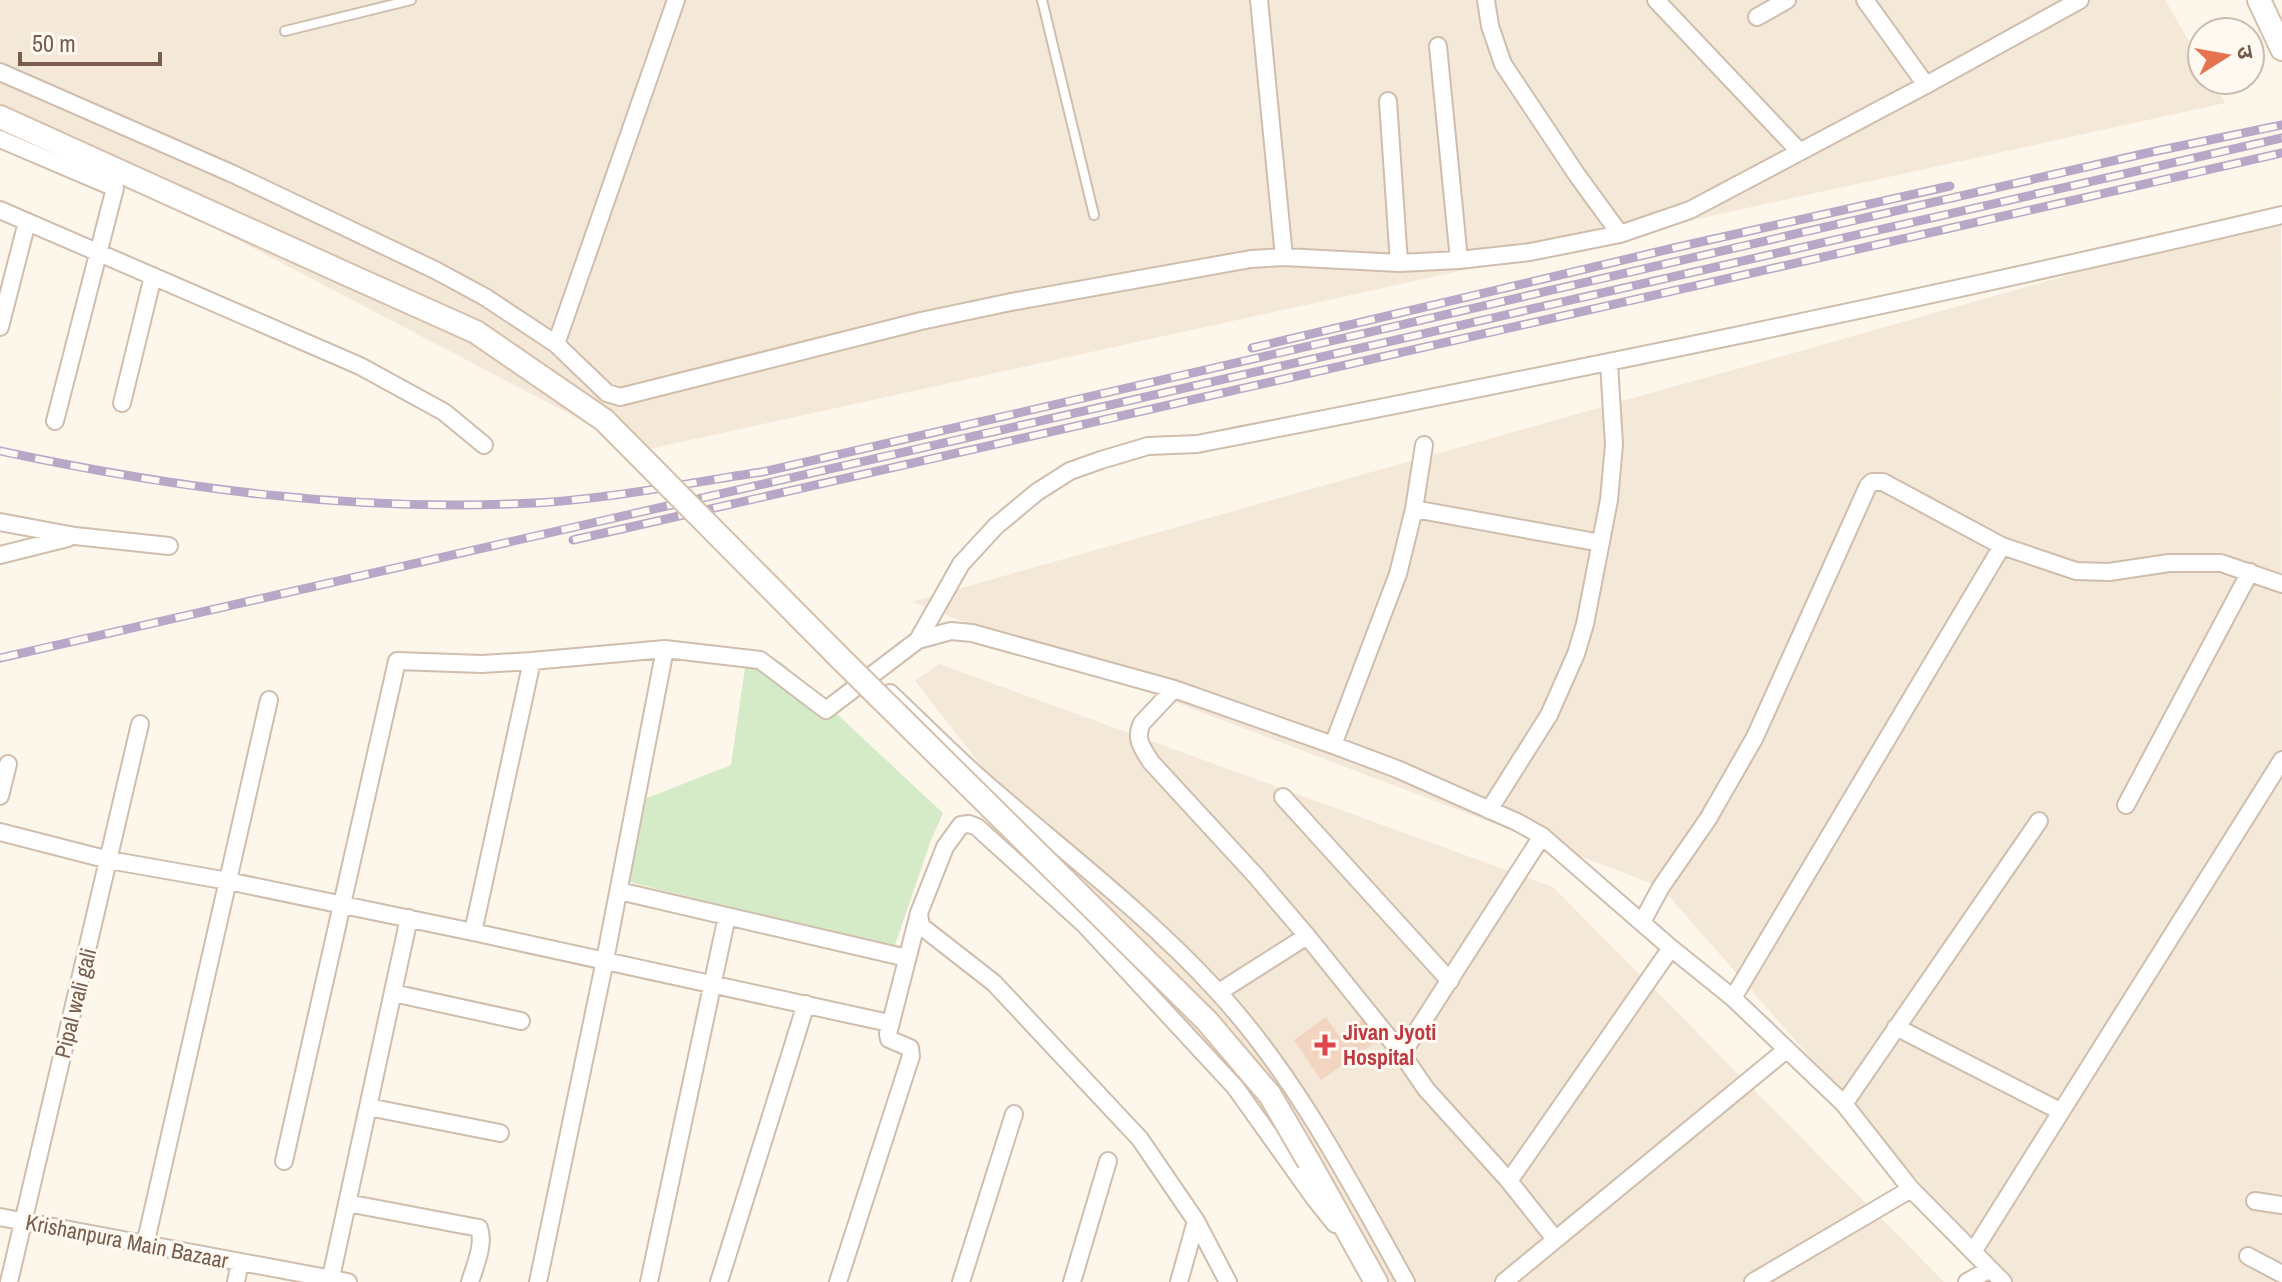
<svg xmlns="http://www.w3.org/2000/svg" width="2282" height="1282" font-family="'Archivo Narrow','Noto Sans Devanagari',sans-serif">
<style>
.residential{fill:#f4e8d8}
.green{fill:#d5ebc7}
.building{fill:#f2d5c1}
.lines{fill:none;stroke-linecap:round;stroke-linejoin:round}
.lane-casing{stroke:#cfbeae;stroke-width:12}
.street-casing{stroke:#cfbeae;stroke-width:20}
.secondary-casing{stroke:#d5c0ae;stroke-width:26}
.lane{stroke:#fff;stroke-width:8}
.street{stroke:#fff;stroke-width:16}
.secondary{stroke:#fff;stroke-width:22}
.rail-casing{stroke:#b9a7c8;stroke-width:9}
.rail{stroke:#fff9f1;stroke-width:6;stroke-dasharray:18;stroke-linecap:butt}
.secondary-bridge-casing{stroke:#d5c0ae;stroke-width:26;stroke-linecap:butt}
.secondary-bridge{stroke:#fff;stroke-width:22}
.health-dot{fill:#e0444e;stroke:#fff9f1;stroke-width:3}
.labels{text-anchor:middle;stroke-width:6;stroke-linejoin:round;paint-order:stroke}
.street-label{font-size:22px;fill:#785d4c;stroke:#fff9f1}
.health-label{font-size:22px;font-weight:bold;fill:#be3a42;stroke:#fff9f1;text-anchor:start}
</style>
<rect width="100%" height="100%" fill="#fdf6ea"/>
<path class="residential" d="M0,0H2165L2202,63V80H2212L2225,103L640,451L0,115Z
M2281,215L2282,1282H2007L1661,887L912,602Z
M939,664L1553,887L1944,1282H1386L915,681Z"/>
<path class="green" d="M746,661L781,662L943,813L931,840L894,948L625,881L642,800L731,765Z"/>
<path class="building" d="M1377,1009L1392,1031L1321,1080L1294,1040L1326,1017L1339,1036Z"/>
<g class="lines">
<defs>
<path id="lane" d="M1042,0L1094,215
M285,31L411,0"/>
<path id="street" d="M1259,0L1284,257
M1486,0L1490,26L1503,64L1577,175L1620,234
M1656,0L1800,152
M1865,0L1926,85
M1757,17L1787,0
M1438,46L1459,260
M0,72L233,174L435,270L485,297L556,344L607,393L620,397L921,321L1011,302L1251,259L1284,257L1399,263L1459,260L1530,252L1620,234L1690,210L1926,85L2080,0
M1388,101L1399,263
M0,139L115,188L55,421
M0,210L360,366L444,412L484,445
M0,327L27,222
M556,344L676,0
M122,403L153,276
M1414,509L1601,543
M0,522L75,536L169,546
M0,555L68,538
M918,640L961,564L996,526L1037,492L1070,471L1101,460L1148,446L1197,444C1560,373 1922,300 2282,215
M1174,689L1142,723C1134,739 1143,749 1151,762L1255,875L1307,936L1402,1054L1426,1089L1509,1181L1555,1239
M890,693C921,722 951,753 983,781C1062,850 1147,914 1218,992C1296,1077 1350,1182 1406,1282
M1333,745L1398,574L1414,509L1424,445
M0,796L8,764
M1283,797L1450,981
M2126,805L2250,572
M1489,810L1549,715L1576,654L1585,624L1609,500L1614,445L1609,363
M0,832L109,860L228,881L473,932L889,1023
M619,891L907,958
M919,914L921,926L994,983L1140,1139L1196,1221L1228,1282
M1642,922L1661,887L1708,819L1755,737L1868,486L1872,482H1883L2002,546L2076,571L2109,572L2169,563H2221L2282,584
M473,932L532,661
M1219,992L1307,936
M393,993L521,1021
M1733,998L2002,546
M1896,1027L2060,1111
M1402,1054L1542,836
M1844,1104L2039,821
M368,1107L500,1133
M284,1161L397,661L482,664L532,661L665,649L760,660L826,710L918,640L951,631L972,633L1174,689L1333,745L1397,769L1517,822L1542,836L1671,948L1733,998L1844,1104L1911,1189L2003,1282
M1509,1181L1671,948
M2255,1201L2282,1205
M347,1203L479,1228C485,1243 475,1266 470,1282
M0,1217L348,1282
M145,1245L269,700
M1973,1252L2282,760
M2248,1256L2282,1274
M9,1282L140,724
M236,1282L240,1262
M330,1282L409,918
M538,1282L605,960L665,649
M649,1282L727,916
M719,1282L806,1004
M838,1282L911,1056L910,1048L889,1039L888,1034L919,913L945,847L961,825L969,824L977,827L1084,924L1235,1087L1315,1199L1335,1224
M961,1282L1014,1114
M1072,1282L1108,1161
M1179,1282L1196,1221
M1504,1282L1786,1050
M1753,1282L1911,1189
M1967,1282L1990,1269"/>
<path id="secondary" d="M2259,0L2282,49
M0,117L351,276
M1309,1162L1376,1282"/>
</defs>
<use href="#lane" class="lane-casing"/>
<use href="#street" class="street-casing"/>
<use href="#secondary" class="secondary-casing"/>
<use href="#lane" class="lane"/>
<use href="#street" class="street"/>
<use href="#secondary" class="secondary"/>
<defs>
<path id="rail" d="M1252,348L1678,247L1950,186
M0,451C177,489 353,512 534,503C610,499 687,483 762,472L2147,153L2282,125
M573,540L2282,153
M0,658L2282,138"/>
</defs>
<use href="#rail" class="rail-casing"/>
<use href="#rail" class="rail"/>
<defs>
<path id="secondary-bridge" d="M351,276L476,332L604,420L841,659L1207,1021L1270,1095L1309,1162"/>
</defs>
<use href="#secondary-bridge" class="secondary-bridge-casing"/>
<use href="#secondary-bridge" class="secondary-bridge"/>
</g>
<path class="health-dot" d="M1321 1033h8v8h8v8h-8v8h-8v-8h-8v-8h8z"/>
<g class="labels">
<g class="street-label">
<text transform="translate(75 1003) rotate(-76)" y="8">Pipal wali gali</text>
<text transform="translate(127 1241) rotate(11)" y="8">Krishanpura Main Bazaar</text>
</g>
<g class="health-label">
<text x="1343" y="1040">Jivan Jyoti<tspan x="1343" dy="25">Hospital</tspan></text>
</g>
</g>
<g transform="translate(2226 56) rotate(79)"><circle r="38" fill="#fff9f1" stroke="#c9bbaf" stroke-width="2"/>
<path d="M0-6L14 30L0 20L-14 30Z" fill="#e67350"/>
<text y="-12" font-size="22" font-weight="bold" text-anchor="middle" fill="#785d4c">उ</text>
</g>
<path d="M20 52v12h140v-12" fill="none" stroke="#785d4c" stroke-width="4"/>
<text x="32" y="52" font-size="24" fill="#785d4c" stroke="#fff9f1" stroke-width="6" paint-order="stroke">50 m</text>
</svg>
